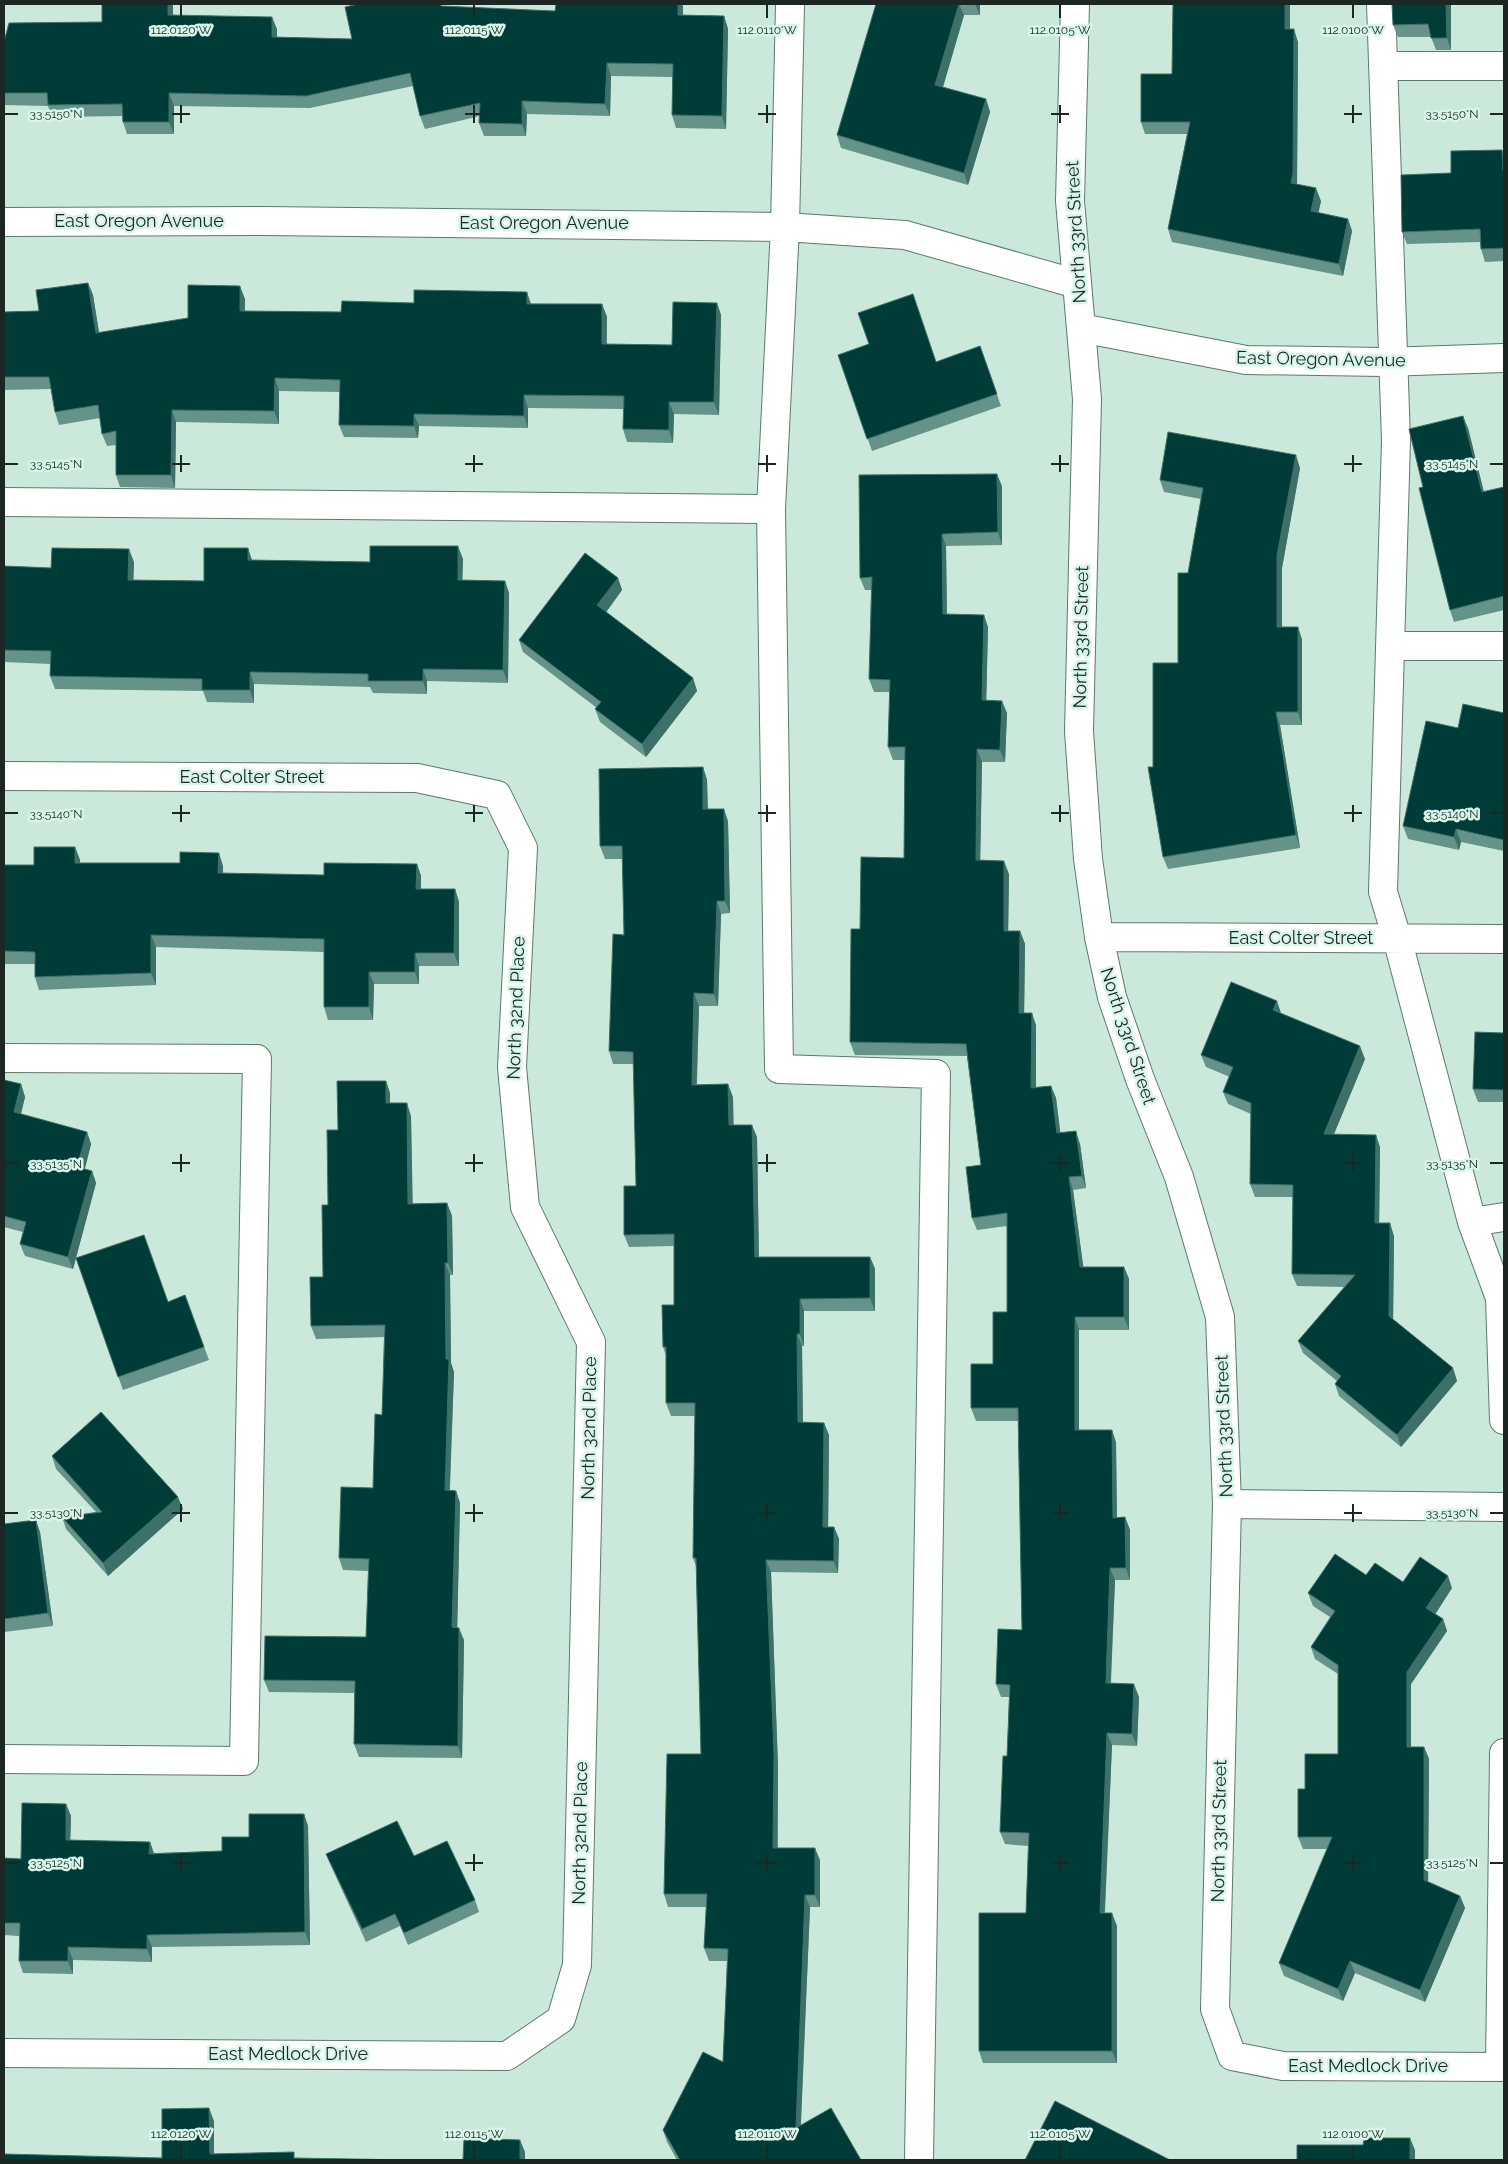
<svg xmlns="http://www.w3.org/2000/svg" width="1508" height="2164" font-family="Raleway,sans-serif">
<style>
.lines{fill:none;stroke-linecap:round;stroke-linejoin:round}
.minor-casing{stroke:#5c796d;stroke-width:30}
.minor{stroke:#fff;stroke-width:28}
.wall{fill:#659289}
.shaded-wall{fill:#3d7068}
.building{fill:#003c37;stroke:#3d7068}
.ticks{fill:none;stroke:#1c2723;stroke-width:2}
.labels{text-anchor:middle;stroke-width:5;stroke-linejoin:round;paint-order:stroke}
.street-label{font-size:18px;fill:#1c2723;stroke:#d7f6e9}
.ticks-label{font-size:12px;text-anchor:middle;fill:#1c2723;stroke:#d7f6e9;stroke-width:5;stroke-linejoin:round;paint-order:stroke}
</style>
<rect width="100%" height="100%" fill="#cae9db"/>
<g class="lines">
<defs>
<path id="minor" d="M790,4L785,227L771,509L779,1069L936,1074L919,2160
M1075,4L1070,201L1087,399L1079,731L1088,859L1099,937L1112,997L1140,1079L1179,1177L1220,1317L1227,1504L1215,2009L1232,2056L1283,2066L1504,2067
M1381,4L1396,440L1383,892L1397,938L1472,1222L1500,1298L1504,1420
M1383,66H1504
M4,222L263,221L785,227L905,235L1077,284
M1081,328L1246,360L1384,362L1504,358
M4,502L771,509
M1390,646H1504
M4,776L417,778L497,795L523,848L512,1067L525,1207L591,1342L577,1965L561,2019L507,2056L4,2053
M1099,937L1504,939
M4,1058L257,1059L244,1761L4,1759
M1472,1222L1504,1217
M1227,1504L1504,1507
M1500,2067L1504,1753"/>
</defs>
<use href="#minor" class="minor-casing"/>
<use href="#minor" class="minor"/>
</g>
<path class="wall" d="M556,4H682L683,15L724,16L728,29L726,129L676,128L672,115V77L611,76L610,116L527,114L526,136H484L479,123L480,116L425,129L420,116L413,86L310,108L174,106V134H127L123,122L122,116L52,117L48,106L4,105V42L102,22L173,15L277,29V37L352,39L442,6L555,11Z
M876,4H980V15H964L943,87L986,99L990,112L968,185L841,148L837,135Z
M1290,4V29L1298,42L1297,184L1321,201L1318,213L1348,219L1352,231L1343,276L1172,242L1168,229L1187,134H1145L1141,122L1172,74Z
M1451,4V50H1436L1431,37H1398L1393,25Z
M1504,155V261L1485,262L1481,249L1480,242L1407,244L1402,232L1451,173Z
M88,283L93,295L99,333L188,318L245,299V311L341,312L414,303L602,304L607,317V344L672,345L717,303L721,315L719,415L674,414L673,443L627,442L623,429V409L528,408V428L419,426L418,438L344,437L339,425L340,392L279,391V424L176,422L175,488L120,487L116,475V445L107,446L102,434L100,418L59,425L55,412L51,389L4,390V312L39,311Z
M980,346L1001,406L872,451L838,355L937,362Z
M1468,428L1484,492L1504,487V610L1454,622L1450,610L1423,487Z
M1300,468L1282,568V627H1298L1302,640V725H1280L1300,848L1168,869L1163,857L1178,663L1188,573L1201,499L1164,492L1160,480Z
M1002,486V545L946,546L947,614L988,627L986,700L1007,713L1005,762H982L980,860L1009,874L1008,931H1020L1025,944L1024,1013L1036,1025V1087L1051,1086L1056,1098L1060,1133L1080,1144L1086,1188L1073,1190L1083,1267H1124L1129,1279V1330H1079V1430L1116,1442L1117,1518L1125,1517L1130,1530V1580H1115L1111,1683L1139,1697L1137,1746L1112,1745L1105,1913L1117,1926V2063H983L979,2051L1026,1913L1028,1846L1005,1844L1000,1832L1007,1756L1009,1697H1001L996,1684L1022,1630L1018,1421H976L971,1408L993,1364L1007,1312V1226L977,1230L972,1218L981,1165L967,1056L855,1055L850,1042L860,929L904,858L905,760H893L888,747L890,692H874L869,679L871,590H865L860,578Z
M248,548L252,560L370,562L463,559L462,580L505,581L509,593L508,683L427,681V694L373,693L370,687L254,684V703L207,702L203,691L55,689L50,676L51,664L4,662V566L51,568L134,562L133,580L204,581Z
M618,578L622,590L606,612L693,678L697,691L646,757L600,722L595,709L597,708L523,652L519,640Z
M1504,713V851L1461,842L1459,850L1408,839L1403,826L1458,728Z
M703,767L707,780L708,809L728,821L730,913L721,914L718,1006H699L697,1085L733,1097V1125L757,1137L759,1257H870L875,1269V1311H804V1346H802L803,1422L824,1423L829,1435L828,1527H834L839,1539L838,1573L771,1572L778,1767V1848L820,1860V1907H810L801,2125L861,2160H677L667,2142L663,2130L723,2062L727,1961H709L704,1948L706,1907H668L664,1894L701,1754L696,1566L693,1558L695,1416H671L666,1403V1355L663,1347L674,1305V1246L629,1247L624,1235L636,1186L634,1064H613L609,1051L624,935L623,859H605L600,846Z
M75,847L80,860V863L223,866V873L324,875L417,864L421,876V889H455L459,902V966H419V984H374L373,1020H328L324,1007V952L156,947V985L39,990L35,977V964H4V865H34Z
M1281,1014L1365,1059L1334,1134L1380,1147L1379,1223L1394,1236L1393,1319L1453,1368L1457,1381L1401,1447L1339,1396L1335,1384L1337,1381L1303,1353L1298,1341L1344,1287L1297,1286L1292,1274L1293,1197H1255L1250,1184L1251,1114L1228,1104L1223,1092L1230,1077L1206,1067L1201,1055Z
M1504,1033V1102H1478L1473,1089Z
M4,1080L21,1084L25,1097L21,1114L87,1132L91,1144L85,1169L92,1171L96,1183L73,1269L25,1256L20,1244L23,1232L4,1227Z
M386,1081L390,1093V1103L411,1116L412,1204L447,1203L452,1216L453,1275H450L451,1363L454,1372L450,1490L456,1491L460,1503L457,1628L464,1640L462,1758L359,1757L354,1744V1693L269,1692L264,1680L366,1637L368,1571L343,1570L339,1558L373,1488L382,1415L384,1337L316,1339L311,1326L323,1277L328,1205L338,1130Z
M76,1258L168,1302L185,1295L209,1360L123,1390Z
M52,1456L183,1509L108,1576L66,1529L62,1517L96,1512L56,1469Z
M4,1524L40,1532L53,1626L4,1632Z
M1366,1575L1403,1582L1452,1588L1435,1614L1443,1619L1447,1631L1411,1684V1747H1424L1429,1759L1428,1882L1460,1896L1465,1908L1425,2002L1355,1973L1343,2001L1284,1976L1279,1963L1327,1849H1303L1298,1837L1305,1789L1338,1754V1674L1315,1659L1311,1647L1330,1617L1313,1606L1308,1593Z
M66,1804L71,1816L70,1840L150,1842L154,1853L222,1851L249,1837L304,1814L308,1826L310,1945L152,1947V1962L73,1960V1974L23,1973L19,1961V1936L4,1935V1858L21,1859Z
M326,1854L414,1856L475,1900L479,1912L408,1945L400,1926L366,1942L331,1866Z"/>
<path class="shaded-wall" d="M168,4H173V27L168,15Z
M678,4H682L683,6V28L678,15Z
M959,4L964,15L940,97L935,85Z
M975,4H980V15Z
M1285,4H1290V42L1285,29Z
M1446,4H1451V50L1447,38Z
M724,16L728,29L726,129L722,116Z
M272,17L277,29V50L272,37Z
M1294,29L1298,42L1297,185L1291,183Z
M607,63L611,76L610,116L605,104Z
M169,93L174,106V134L169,122Z
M986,99L990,112L968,185L964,173Z
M522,101L527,114L526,136L522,124Z
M1502,150L1504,155V175L1503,171Z
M1316,188L1321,201L1316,224L1311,211Z
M1348,219L1352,231L1343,276L1339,264Z
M88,283L93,295L101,345L96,333Z
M240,286L245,299L244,323L240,311Z
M527,292L531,304H527Z
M717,303L721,315L719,415L714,402Z
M602,304L607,317L606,356L602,344Z
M275,378L279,391V424L274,411Z
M524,395L528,408V428L524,416Z
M669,402L674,414L673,443L669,430Z
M172,410L176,422L175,488L171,475Z
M414,414L419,426L418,438L414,426Z
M1463,416L1468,428L1487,505L1482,492Z
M1296,455L1300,468L1282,568V640L1277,627V555Z
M997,474L1002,486V545L998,532Z
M942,534L946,546L947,626L943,614Z
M458,546L463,559L462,592L458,580Z
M248,548L252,561L248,560Z
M129,549L134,562L133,592L128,580Z
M618,578L622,590L602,618L597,605Z
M505,581L509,593L508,683L503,670Z
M984,615L988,627L986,713L982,700Z
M1298,627L1302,640V725L1298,712Z
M423,669L427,681V694L423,681Z
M250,672L254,684V703L250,690Z
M693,678L697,691L646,757L642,744Z
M1002,701L1007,713L1005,762L1000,750Z
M1276,712L1280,725L1300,848L1296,835Z
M977,749L982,762L980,873L976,860Z
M703,767L707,780L708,821L703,809Z
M724,809L728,821L730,913L725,901Z
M1456,829L1461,842L1459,850L1454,837Z
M75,847L80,860V876L75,863Z
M219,853L223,866V885L218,873Z
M1004,861L1009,874L1008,943L1004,931Z
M417,864L421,876V902L416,889Z
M455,889L459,902V966L454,953Z
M717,901L721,914L718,1006L714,994Z
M1020,931L1025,944L1024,1025L1019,1013Z
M151,935L156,947V985L151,973Z
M415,953L419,966V984L415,972Z
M369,972L374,984L373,1020L369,1007Z
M694,993L699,1006L696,1098L692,1085Z
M1277,1001L1281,1013L1273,1010Z
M1032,1013L1036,1025V1101L1031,1088Z
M1360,1046L1365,1059L1329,1146L1324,1134Z
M386,1081L390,1093V1116L386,1103Z
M21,1084L25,1097L18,1125L14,1112Z
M728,1084L733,1097L734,1137L729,1125Z
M1051,1086L1056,1098L1062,1146L1057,1133Z
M407,1103L411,1116L413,1216L408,1204Z
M752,1125L757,1137L759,1270L755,1257Z
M1076,1131L1080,1144L1086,1188L1082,1176Z
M87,1132L91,1144L82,1179L77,1167Z
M1376,1135L1380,1147L1379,1236L1375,1223Z
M92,1171L96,1183L73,1269L68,1257Z
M1069,1177L1073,1190L1085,1279L1080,1267Z
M447,1203L452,1216L453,1275L448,1263Z
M1390,1223L1394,1236L1393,1328L1389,1316Z
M870,1257L875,1269V1311L870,1298Z
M445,1263L450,1275L451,1363L454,1372L449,1503L445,1490L446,1359Z
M1124,1267L1129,1279V1330L1124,1317Z
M800,1299L804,1311V1346L800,1334Z
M1075,1317L1079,1330V1443L1075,1430Z
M797,1334L802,1346L803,1435L798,1422Z
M1453,1368L1457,1381L1401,1447L1397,1435Z
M824,1423L829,1435L828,1539L823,1527Z
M1112,1430L1116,1442L1117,1530L1113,1518Z
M456,1491L460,1503L457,1640L452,1627Z
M178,1497L183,1509L108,1576L103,1563Z
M1125,1517L1130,1530V1580L1126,1568Z
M36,1520L40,1532L53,1626L48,1613Z
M834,1527L839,1539L838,1573L834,1561Z
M766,1560L771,1572L778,1767L777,1860L773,1848Z
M1110,1568L1115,1580L1110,1695L1106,1683Z
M1448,1576L1452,1588L1431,1621L1426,1608Z
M1443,1619L1447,1631L1411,1684V1759L1407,1747V1672Z
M459,1628L464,1640L462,1758L458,1746Z
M1134,1684L1139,1697L1137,1746L1132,1734Z
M1107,1733L1112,1745L1104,1926L1100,1913Z
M1424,1747L1429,1759L1428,1893L1424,1880Z
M66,1804L71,1816L70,1852L66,1840Z
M304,1814L308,1826L310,1945L305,1932Z
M150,1842L154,1854H149Z
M815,1848L820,1860V1907L815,1895Z
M805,1895L810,1907L800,2140L796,2128Z
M1460,1896L1465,1908L1425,2002L1420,1990Z
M1112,1913L1117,1926V2063L1112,2051Z
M147,1935L152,1947V1962L147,1949Z
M68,1947L73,1960V1974L68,1961Z
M1350,1961L1355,1973L1343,2001L1338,1989Z
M209,2108L214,2121V2160L210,2154Z
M1410,2138L1415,2150V2160H1410Z
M520,2140L525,2152V2160H520Z"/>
<path class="building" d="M102,4H168V15L272,17V37L352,39L345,7L359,4H440L441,6L555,11L556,4H678V15L724,16L722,116L672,115L673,64L607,63L605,104L522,101V124L479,123L480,103L420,116L410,73L306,96L169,93V122H123L122,104L48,105L47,93H4V42L9,23L102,22Z
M876,4H959L935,85L986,99L964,173L837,135Z
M1173,4H1285V29H1294L1293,173L1291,183L1316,188L1311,211L1348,219L1339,264L1168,229L1190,122H1141V74H1172Z
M1392,4H1446L1447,38H1431L1428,24L1393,25Z
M1502,150L1503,171H1504V248L1481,249L1480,229L1402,232L1401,175L1451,173V151Z
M88,283L96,333L188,318V285L240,286V311L341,312L342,301L414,303V290L527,292V304H602V344L672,345L673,302L717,303L714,402H669V430L623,429L624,396L524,395V416L414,414V426L339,425L340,380L275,378L274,411L172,410L171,475H116V431L102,434L98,405L55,412L49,377H4V312L39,311L36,290Z
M913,294L936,362L980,346L997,394L867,439L838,355L869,344L858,313Z
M1463,416L1482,492L1504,487V596L1450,610L1419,488L1423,487L1409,429Z
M1168,432L1296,455L1277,555V627H1298V712H1276L1296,835L1163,857L1148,767H1153V663H1178V573H1188L1203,488L1160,480Z
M997,474L998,532L942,534L943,614L984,615L982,700L1002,701L1000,750L977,749L976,860L1004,861V931H1020L1019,1013H1032L1031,1088L1051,1086L1057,1133L1076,1131L1082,1176L1069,1177L1080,1267H1124V1317H1075V1430H1112L1113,1518L1125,1517L1126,1568H1110L1106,1683L1134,1684L1132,1734L1107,1733L1100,1913H1112V2051H979V1913H1026L1029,1833L1000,1832L1003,1756H1007L1010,1685L996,1684L998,1629L1022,1630L1018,1408H971V1364H993V1312H1007V1213L972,1218L966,1167L981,1165L966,1044L850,1042L851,929H860L861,857L904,858L905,747H888L890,680L869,679L872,577L860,578L859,475Z
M370,546H458V580L505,581L503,670L423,669V681H368V674L250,672V690H202V679L50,676L51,651L4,650V566L51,568L52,548L129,549L128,580L204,581V548H248V560L370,562Z
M585,553L618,578L597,605L693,678L642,744L595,709L601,702L519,640Z
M1463,704L1504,713V840L1456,829L1454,837L1403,826L1426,721L1458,728Z
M703,767V809H724L725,901H717L714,994L694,993L692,1085L728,1084L729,1125H752L755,1257H870V1298L800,1299V1334H797L798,1422L824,1423L823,1527H834V1561L766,1560L774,1754L773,1848H815V1895H805L796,2128L831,2108L861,2160H680L663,2130L703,2052L723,2062L728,1949L704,1948L707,1894H664L667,1754H701L696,1558H693L695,1403H666V1347H663L662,1305H674V1234L624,1235V1186H636L633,1052L609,1051L613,934L624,935L622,846H600L599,769Z
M34,847H75V863H180V852L219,853L218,873L324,875V863L417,864L416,889H455L454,953H415V972H369V1007H324V939L151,935V973L35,977V952L4,951V865H34Z
M1231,982L1277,1001L1273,1010L1360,1046L1324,1134L1376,1135L1375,1223H1390L1389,1316L1453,1368L1397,1435L1335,1384L1341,1376L1298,1341L1355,1275L1292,1274L1293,1185L1250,1184L1251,1103L1223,1092L1233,1067L1201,1055Z
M1475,1032L1504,1033V1090L1473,1089Z
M4,1080L21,1084L14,1112L87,1132L77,1167L92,1171L68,1257L20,1244L26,1222L4,1216Z
M337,1081H386V1103H407L408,1204L447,1203L448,1263H445L446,1359H449L445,1490L456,1491L452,1627L459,1628L458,1746L354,1744L355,1681L264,1680L265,1636L366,1637L369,1559L339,1558L341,1487L373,1488L375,1414L382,1415L385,1325L311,1326L310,1277H323L322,1205H328L327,1130H338Z
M144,1235L168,1302L185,1295L204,1347L118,1377L76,1258Z
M101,1412L178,1497L103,1563L62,1517L102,1512L52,1456Z
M36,1520L48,1613L4,1619V1524Z
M1335,1554L1366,1575L1375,1563L1403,1582L1420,1557L1448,1576L1426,1608L1443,1619L1407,1672V1747H1424V1880L1460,1896L1420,1990L1350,1961L1338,1989L1279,1963L1332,1837H1298V1789H1305V1754H1338V1665L1311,1647L1335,1611L1308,1593Z
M22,1803L66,1804V1840L150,1842L149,1854L222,1851V1837H249V1814H304L305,1932L147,1935V1949L68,1947V1961H19L20,1923H4V1858L21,1859Z
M397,1821L414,1856L447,1841L475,1900L404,1933L395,1914L362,1929L326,1854Z
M1055,2101L1170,2160H1025Z
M209,2108L210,2154L294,2152V2158L411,2160H4V2154L162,2158V2109Z
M464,2138L520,2140V2160H463Z
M1364,2138H1410V2160H1297V2145H1363Z"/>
<path class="ticks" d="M181,5V18M474,5V18M767,5V18M1060,5V18M1353,5V18M181,105V123M474,105V123M767,105V123M1060,105V123M1353,105V123M5,114H18M172,114H190M465,114H483M758,114H776M1051,114H1069M1344,114H1362M1490,114H1503M181,455V472M474,455V472M767,455V472M1060,455V472M1353,455V472M5,464H18M172,464H190M465,464H483M758,464H776M1051,464H1069M1344,464H1362M1490,464H1503M181,805V822M474,805V822M767,805V822M1060,805V822M1353,805V822M5,813H18M172,813H190M465,813H483M758,813H776M1051,813H1069M1344,813H1362M1490,813H1503M181,1154V1172M474,1154V1172M767,1154V1172M1060,1154V1172M1353,1154V1172M5,1163H18M172,1163H190M465,1163H483M758,1163H776M1051,1163H1069M1344,1163H1362M1490,1163H1503M181,1504V1522M474,1504V1522M767,1504V1522M1060,1504V1522M1353,1504V1522M5,1513H18M172,1513H190M465,1513H483M758,1513H776M1051,1513H1069M1344,1513H1362M1490,1513H1503M181,1854V1871M474,1854V1871M767,1854V1871M1060,1854V1871M1353,1854V1871M5,1863H18M172,1863H190M465,1863H483M758,1863H776M1051,1863H1069M1344,1863H1362M1490,1863H1503M181,2146V2159M474,2146V2159M767,2146V2159M1060,2146V2159M1353,2146V2159"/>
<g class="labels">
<g class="street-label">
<text x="139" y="227">East Oregon Avenue</text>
<text x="544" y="229">East Oregon Avenue</text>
<text transform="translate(1076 232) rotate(-93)" y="6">North 33rd Street</text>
<text transform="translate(1321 359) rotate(1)" y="6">East Oregon Avenue</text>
<text transform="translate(1081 637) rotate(-89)" y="6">North 33rd Street</text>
<text x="252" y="783">East Colter Street</text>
<text x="1301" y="944">East Colter Street</text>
<text transform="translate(516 1008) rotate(-88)" y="6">North 32nd Place</text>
<text transform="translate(1128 1036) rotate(72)" y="6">North 33rd Street</text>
<text transform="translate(1224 1426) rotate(-92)" y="6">North 33rd Street</text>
<text transform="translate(589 1428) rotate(-89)" y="6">North 32nd Place</text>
<text transform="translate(1219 1831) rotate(-89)" y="6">North 33rd Street</text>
<text transform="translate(580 1833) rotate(-89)" y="6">North 32nd Place</text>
<text x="288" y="2060">East Medlock Drive</text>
<text x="1368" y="2072">East Medlock Drive</text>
</g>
</g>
<g class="ticks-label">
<text x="181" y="34">112.0120°W</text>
<text x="474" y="34">112.0115°W</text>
<text x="767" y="34">112.0110°W</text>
<text x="1060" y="34">112.0105°W</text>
<text x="1353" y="34">112.0100°W</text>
<text x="56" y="118">33.5150°N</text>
<text x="1452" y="118">33.5150°N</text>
<text x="56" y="468">33.5145°N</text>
<text x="1452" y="468">33.5145°N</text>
<text x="56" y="818">33.5140°N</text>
<text x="1452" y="818">33.5140°N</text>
<text x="56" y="1168">33.5135°N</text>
<text x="1452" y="1168">33.5135°N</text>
<text x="56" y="1517">33.5130°N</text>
<text x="1452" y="1517">33.5130°N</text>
<text x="56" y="1867">33.5125°N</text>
<text x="1452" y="1867">33.5125°N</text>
<text x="181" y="2138">112.0120°W</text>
<text x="474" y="2138">112.0115°W</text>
<text x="767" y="2138">112.0110°W</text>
<text x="1060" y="2138">112.0105°W</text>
<text x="1353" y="2138">112.0100°W</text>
</g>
<rect width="1508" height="2164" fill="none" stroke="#1c2723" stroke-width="10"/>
</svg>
